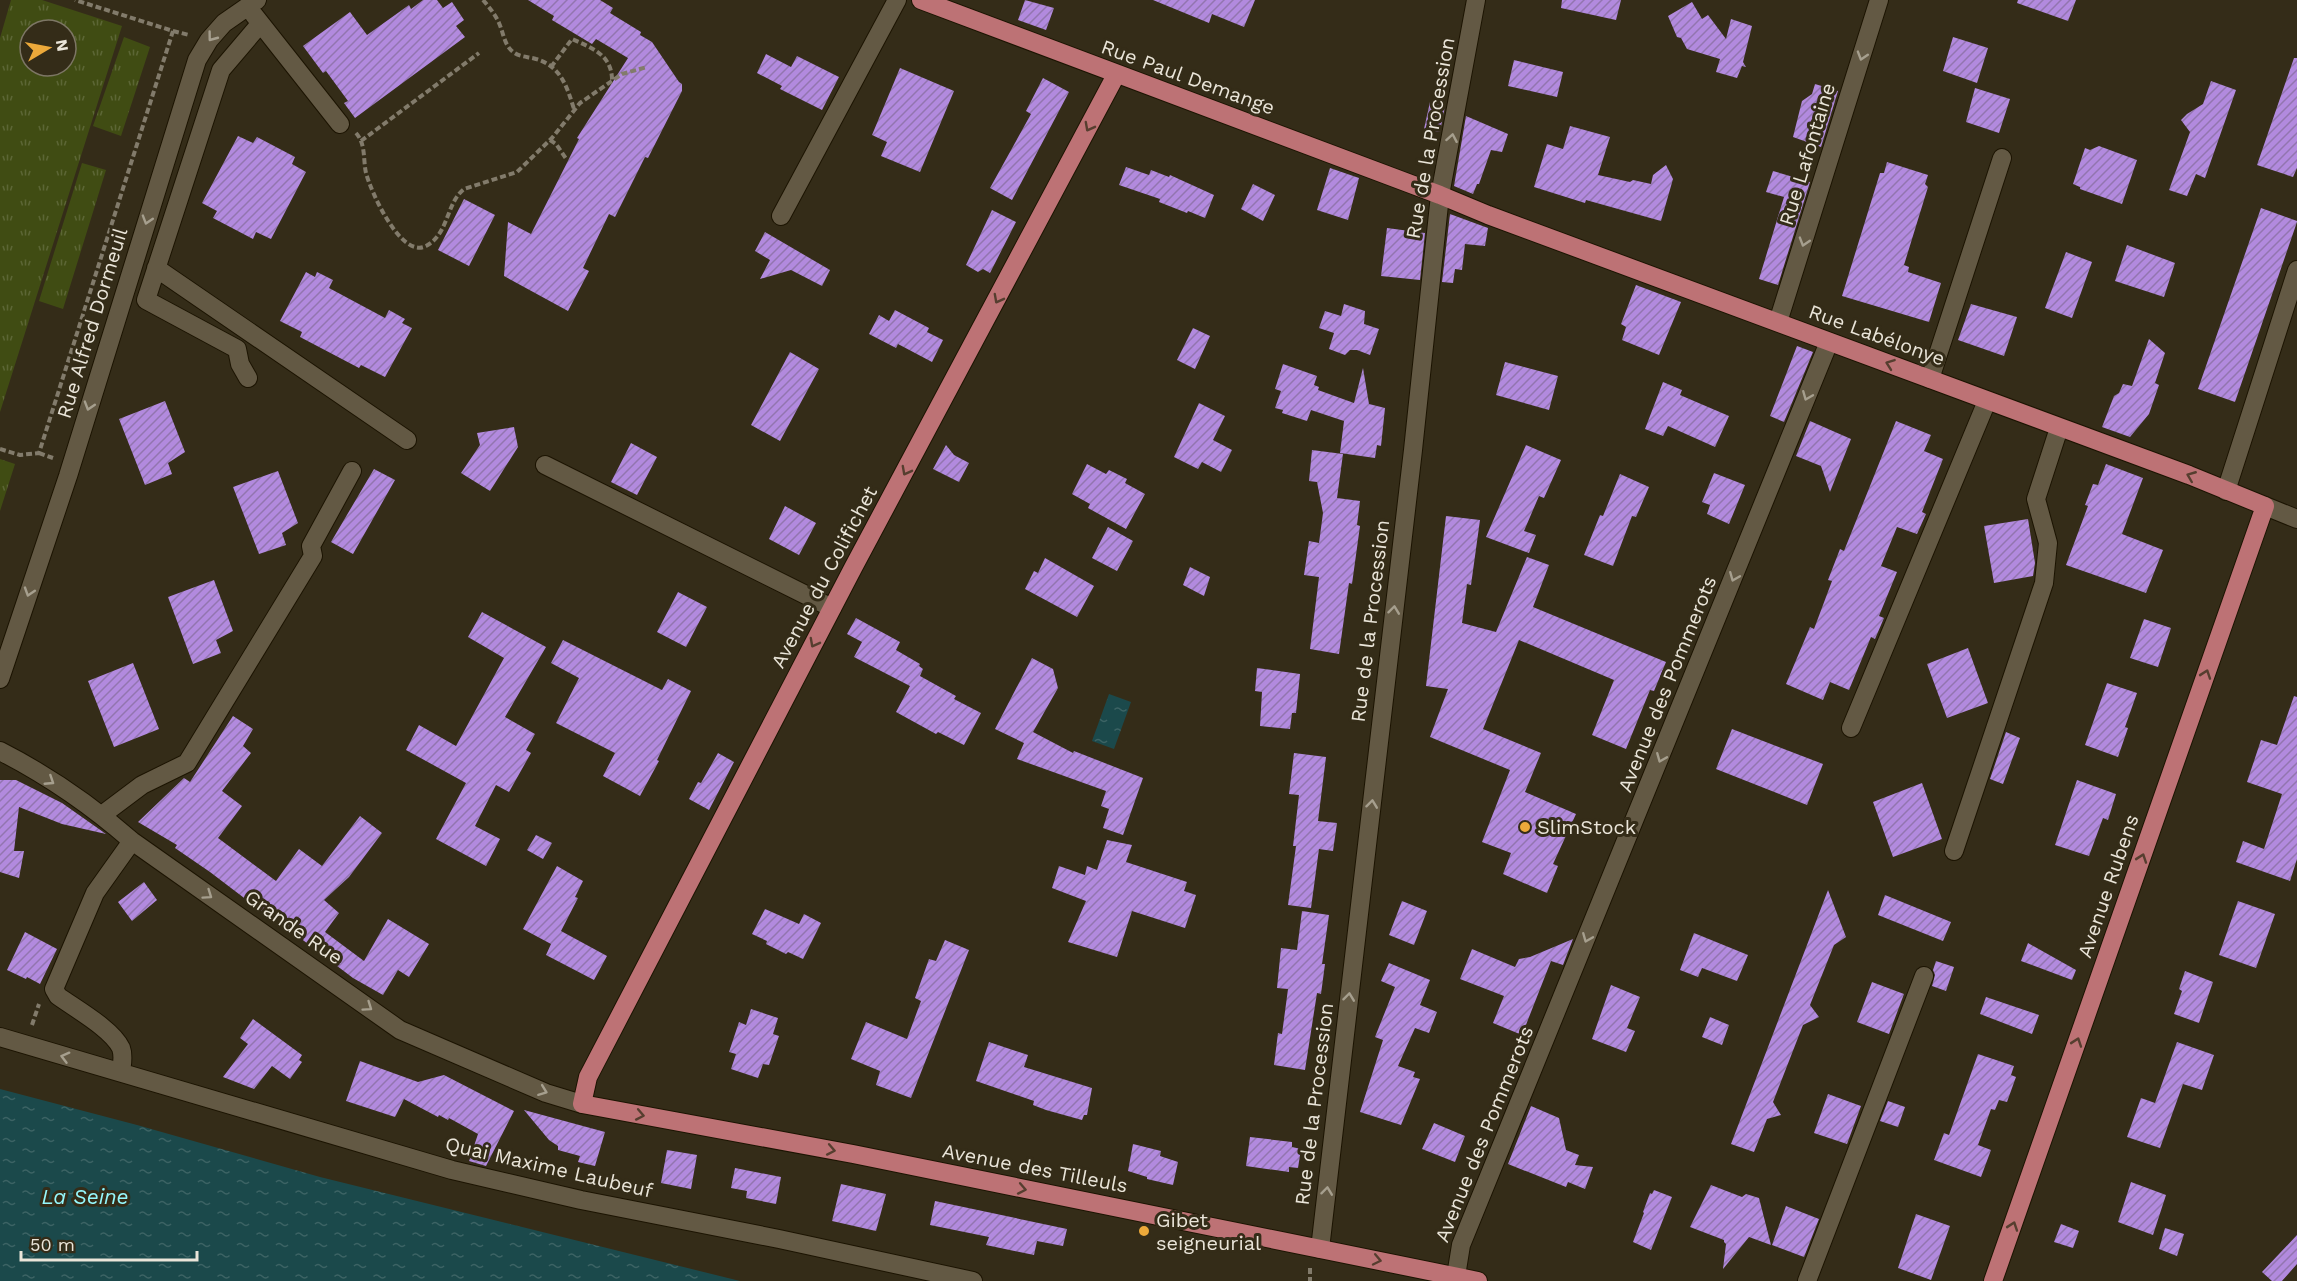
<svg xmlns="http://www.w3.org/2000/svg" width="2297" height="1281" font-family="'Work Sans',sans-serif">
<style>
.grass{fill:url(#grass-tufts);fill-rule:evenodd}
.water{fill:url(#water-ripples)}
.building{fill:url(#building-hatch)}
.lines{fill:none;stroke-linecap:round;stroke-linejoin:round}
.minor-casing{stroke:#1c1402;stroke-width:20}
.major-casing{stroke:#1c1402;stroke-width:20}
.path{stroke:#827b6b;stroke-width:4;stroke-dasharray:6 3;stroke-linecap:butt}
.minor{stroke:#635944;stroke-width:18}
.major{stroke:#bd7275;stroke-width:18}
.oneway{stroke:#a69f8e}
.oneway2{stroke:#563e2f}
.poi-dot{fill:#eca93a;stroke:#342c18;stroke-width:2}
.labels{text-anchor:middle;stroke-width:6;stroke-linejoin:round;paint-order:stroke}
.street-label{font-size:20px;fill:#eae5d9;stroke:#342c18}
.poi-label{font-size:20px;fill:#eae5d9;stroke:#342c18;text-anchor:start}
.water-label{font-size:21px;font-style:italic;fill:#95f7fc;stroke:#342c18}
</style>
<defs>
<pattern id="grass-tufts" width="24" height="20" patternUnits="userSpaceOnUse" patternTransform="scale(1.5)"><rect width="24" height="20" fill="#404c13"/><path d="M3 7l-1-3M5 7V3M7 7l1-3M15 17l-1-3M17 17v-4M19 17l1-3" fill="none" stroke="#5c6635"/></pattern>
<pattern id="water-ripples" width="26" height="14" patternUnits="userSpaceOnUse" patternTransform="scale(1.5)"><rect width="26" height="14" fill="#1b494b"/><path d="M2 4q2-2 4 0t4 0M15 11q2-2 4 0t4 0" fill="none" stroke="#3c6364"/></pattern>
<pattern id="building-hatch" width="6" height="6" patternUnits="userSpaceOnUse" patternTransform="scale(1.5)"><rect width="6" height="6" fill="#b28ade"/><path d="M-1 1l2-2M0 6l6-6M5 7l2-2" fill="none" stroke="#9275af"/></pattern>
</defs>
<rect width="100%" height="100%" fill="#342c18"/>
<path class="grass" d="M11,0H42L122,26L0,412V38ZM30,30H66V66H30Z
M124,37L150,47L121,136L93,126Z
M82,163L106,170L63,309L39,301Z
M0,459L15,464L0,511Z"/>
<path class="water" d="M1109,694L1131,702L1114,749L1092,741Z
M0,1089L137,1125L320,1177L740,1281H0Z"/>
<path class="building" d="M423,0H437L443,8L452,2L464,20L456,26L465,37L355,118L344,103L348,101L326,71L323,73L303,46L350,12L367,35L409,5L411,9Z
M528,0H600L613,8L610,13L641,32L640,35L652,42L679,82L682,84V91L648,158L645,157L615,217L609,214L583,268L589,271L568,311L504,276L508,222L531,234L579,139L577,138L628,58L596,39L592,44L552,20L554,16Z
M1025,0L1054,8L1046,30L1018,20Z
M1153,0H1255L1244,27L1212,14L1209,23Z
M1562,0H1621L1616,20L1561,8Z
M2018,0H2076L2068,21L2017,3Z
M1692,2L1702,19L1708,15L1726,39L1731,19L1752,26L1743,62L1746,67L1742,66L1737,78L1716,72L1720,59L1687,49L1681,38L1677,37L1668,16Z
M1953,37L1988,48L1977,83L1943,71Z
M766,54L791,67L797,56L839,77L822,110L780,89L782,86L757,73Z
M2294,58H2297V168L2293,177L2257,165Z
M1514,60L1563,72L1557,97L1508,86Z
M900,68L954,91L920,172L881,156L887,142L872,135Z
M1043,78L1069,92L1012,200L990,188L1031,114L1026,111Z
M2211,81L2236,90L2205,178L2196,174L2187,196L2169,190L2190,132L2181,120L2187,114L2203,104Z
M1815,84L1838,91L1821,147L1793,137L1802,101L1812,94Z
M1975,88L2010,99L1999,133L1966,122Z
M1430,102L1445,106L1440,132L1424,129Z
M1466,116L1508,134L1502,152L1491,150L1479,184H1477L1473,194L1454,186Z
M1570,126L1610,137L1598,175L1630,182L1633,180L1651,184L1653,175L1666,165L1673,179L1661,221L1586,200L1585,203L1534,187L1547,144L1563,149Z
M238,136L253,143L257,137L295,157L292,164L306,172L271,239L256,232L253,239L213,218L217,211L202,203Z
M2099,146L2137,160L2122,204L2080,189V187L2073,184L2085,148L2090,150Z
M1887,162L1928,175L1925,184L1928,187L1904,265L1909,267L1908,272L1941,283L1929,322L1842,296L1880,173H1884Z
M1126,167L1149,175L1151,170L1169,177L1170,175L1214,195L1205,218L1188,211L1187,213L1159,202L1160,199L1119,185Z
M1330,168L1359,178L1348,220L1317,210Z
M1773,171L1810,182L1778,285L1759,279L1784,197L1766,192Z
M1253,184L1275,195L1263,221L1241,209Z
M464,199L495,215L469,266L438,250Z
M2261,208L2297,221V222L2235,402L2198,389Z
M992,210L1016,222L990,273L983,269L978,272L966,265Z
M1450,214L1488,228L1485,246L1465,244L1462,270L1455,269L1453,283L1442,282Z
M1387,228L1425,233L1420,280L1381,276Z
M765,232L830,270L822,286L791,270L760,279L770,260L755,251Z
M2127,245L2175,263L2164,297L2115,281Z
M2066,252L2092,262L2072,318L2045,308Z
M306,272L315,277L317,272L333,280L329,288L385,318L389,310L405,319L402,323L412,328L385,377L361,365L359,368L300,337L302,332L280,321Z
M1636,285L1681,302L1659,355L1622,340L1626,327L1621,324Z
M1344,304L1365,311L1364,324L1379,329L1370,355L1357,350H1350L1345,355L1329,349L1334,333L1319,328L1325,311L1341,316Z
M1971,304L2017,317L2004,356L1958,340Z
M895,310L929,328L927,332L943,340L932,362L898,344L896,348L869,334L879,315L889,321Z
M1193,328L1210,336L1195,369L1177,360Z
M2149,339L2165,353L2155,383L2159,385L2149,414L2130,437L2102,427L2114,396L2119,393L2123,384L2132,386Z
M1797,346L1813,352L1784,422L1770,416Z
M790,352L819,369L780,441L751,425Z
M1505,362L1558,376L1549,410L1496,395Z
M1283,364L1317,376L1314,385L1319,387L1318,390L1354,403L1363,368L1369,404L1385,408L1381,446L1377,445L1375,458L1340,453L1344,421L1311,410L1307,421L1282,413L1283,410L1275,408L1281,391L1275,389Z
M1663,382L1682,390L1680,395L1729,416L1715,447L1668,426L1663,436L1645,429Z
M165,401L185,452L168,463L172,474L145,485L119,419Z
M1199,403L1225,416L1213,440L1232,450L1221,472L1202,462L1198,469L1174,457Z
M1810,421L1851,439L1830,492L1821,466L1796,456Z
M1896,421L1931,435L1924,451L1943,459L1922,512L1926,514L1917,534L1897,527L1881,566L1897,572L1879,616L1884,618L1875,639L1871,637L1849,690L1830,682L1823,700L1786,684L1810,627L1814,629L1832,581L1828,580L1840,549L1844,551Z
M514,427L518,447L490,491L461,473L480,445L477,433Z
M631,443L657,457L637,495L611,482Z
M946,445L954,455L969,463L959,482L933,469Z
M1526,445L1561,460L1544,498L1539,496L1524,531L1536,535L1529,553L1486,537Z
M1312,450L1343,454L1337,498L1360,501L1357,525L1360,526L1352,584L1349,583L1339,654L1310,649L1319,577L1304,575L1309,541L1319,543L1323,513L1317,482L1309,481Z
M1087,464L1106,474L1109,470L1127,479L1125,483L1145,494L1126,529L1088,508L1090,504L1072,494Z
M2106,464L2143,478L2122,534L2163,550L2146,593L2066,565L2088,506L2085,505L2093,484L2098,485Z
M374,469L395,480L353,554L331,542Z
M278,471L298,523L282,533L286,545L259,554L233,487Z
M1714,473L1745,485L1729,524L1707,514L1710,505L1702,502Z
M1620,474L1649,487L1636,517L1632,516L1613,566L1584,555L1600,515L1603,516Z
M785,506L816,523L799,555L769,539Z
M1446,516L1480,520L1471,585L1467,584L1462,623L1496,632L1527,557L1549,565L1533,607L1666,662L1654,691L1650,690L1626,749L1592,735L1614,680L1519,640L1483,729L1541,753L1525,792L1576,814L1553,864L1558,866L1547,893L1503,874L1511,853L1482,842L1510,770L1430,737L1448,689L1426,686Z
M2028,519L2035,563L2033,576L1994,583L1984,526Z
M1108,527L1133,541L1117,571L1092,558Z
M1045,558L1094,586L1077,617L1025,589L1034,571L1038,573Z
M1190,567L1210,577L1204,596L1183,585Z
M214,580L233,631L216,640L221,653L193,664L168,597Z
M678,592L707,607L686,647L657,632Z
M482,612L546,647L505,717L535,734L526,750L531,753L509,792L496,785L475,826L500,839L486,866L436,839L466,783L406,750L419,725L456,746L504,658L468,637Z
M856,618L900,642L896,650L920,664L919,666L923,669L920,676L956,696L954,699L981,713L964,745L938,732L936,734L896,712L910,686L854,657L862,642L847,634Z
M2144,619L2171,628L2158,667L2130,658Z
M563,640L662,690L668,679L691,691L657,760L659,761L640,796L603,776L615,753L556,723L579,678L551,663Z
M1968,648L1988,703L1947,718L1927,664Z
M1032,658L1053,669L1058,688L1033,732L1073,753L1074,751L1143,778L1123,835L1103,828L1109,809L1101,806L1106,791L1017,759L1024,743L995,729Z
M133,663L159,729L114,747L88,681Z
M1257,668L1300,674L1296,713H1292L1290,729L1260,726L1262,692L1255,691Z
M2107,683L2137,693L2125,727L2128,728L2118,757L2085,745Z
M2294,696L2297,697V859L2290,881L2236,862L2243,841L2264,849L2282,794L2247,782L2261,740L2277,745Z
M233,716L253,729L243,746L251,753L222,791L242,806L218,838L276,881L299,849L322,866L360,816L382,833L349,877L324,900L339,913L325,932L364,961L388,919L429,944L409,977L398,970L383,995L353,978L279,922L277,923L210,872L175,848L177,845L138,822L184,778L190,782Z
M1732,729L1823,764L1807,805L1716,769Z
M2006,732L2020,738L2003,784L1990,779Z
M718,753L734,762L709,810L689,799L698,782L701,783Z
M1294,753L1326,757L1318,821L1337,823L1333,851L1319,849L1311,908L1288,905L1296,846H1293L1299,795L1289,794Z
M0,780H16L62,803L106,834L62,824L19,807L14,851H24L19,878L0,872Z
M2077,780L2116,794L2108,820L2103,818L2089,856L2055,845Z
M1922,783L1942,839L1893,857L1873,802Z
M536,835L552,843L543,859L527,850Z
M1107,840L1132,845L1126,862L1187,882L1184,891L1196,895L1185,928L1132,911L1117,957L1068,942L1086,901L1052,888L1059,866L1085,875L1087,866L1097,870Z
M557,866L583,881L575,897L578,898L561,931L607,956L594,980L546,955L551,944L523,929Z
M144,882L157,900L132,921L118,902Z
M1828,890L1846,937L1834,945L1810,1005L1819,1017L1803,1025L1773,1102L1781,1115L1767,1119L1754,1152L1731,1144Z
M1885,895L1951,922L1943,941L1878,915Z
M1402,901L1427,911L1414,945L1389,935Z
M2238,901L2275,914L2256,968L2219,955Z
M765,909L799,924L804,914L821,923L803,959L788,952L786,954L766,944L767,941L752,934Z
M1302,911L1329,915L1322,964H1325L1321,994L1317,993L1305,1070L1274,1065L1278,1033L1282,1034L1288,989L1277,988L1281,948L1297,950Z
M25,932L57,949L40,984L27,977L26,979L7,970Z
M1694,933L1748,955L1737,981L1702,968L1698,977L1680,970Z
M1573,939L1563,965L1551,961L1522,1035L1493,1023L1504,996L1460,979L1472,949L1515,967L1519,959L1530,957Z
M945,940L969,950L911,1098L876,1085L880,1071L851,1059L866,1022L907,1039L921,1001L915,998L929,959L936,961Z
M2028,943L2076,970L2072,980L2021,961Z
M1936,961L1954,967L1946,991L1932,986L1935,975L1933,970Z
M1389,963L1430,980L1420,1005L1437,1012L1429,1033L1415,1028L1398,1066L1415,1072L1413,1077L1420,1079L1401,1125L1360,1112L1383,1040L1375,1037L1395,987L1381,981Z
M2185,971L2213,982L2199,1023L2174,1014L2182,991L2179,989Z
M1872,982L1904,994L1889,1034L1857,1022Z
M1611,985L1640,997L1627,1028L1635,1031L1626,1052L1592,1039Z
M1986,997L2039,1015L2032,1034L1980,1014Z
M751,1009L778,1018L773,1034L779,1036L769,1065L763,1064L758,1078L731,1069L736,1054L729,1052L739,1022L746,1025Z
M1710,1017L1729,1025L1722,1045L1702,1037Z
M253,1019L302,1055L299,1060L302,1062L290,1079L272,1066L254,1089L223,1077L248,1044L240,1038Z
M989,1042L1028,1055L1024,1067L1092,1088L1087,1115H1084L1082,1120L1046,1110L1033,1105L1034,1101L976,1081Z
M2177,1042L2214,1055L2202,1090L2183,1084L2160,1148L2127,1137L2141,1098L2155,1103Z
M1978,1054L2014,1066L2011,1075L2016,1077L2007,1102L1999,1100L1995,1110L1991,1109L1978,1145L1991,1150L1981,1177L1934,1160L1944,1133L1949,1135Z
M360,1061L418,1082L444,1075L514,1111L486,1166L469,1161L478,1134L449,1118L448,1120L439,1115L438,1117L404,1099L395,1117L346,1101Z
M1828,1094L1861,1106L1847,1144L1814,1133Z
M1888,1101L1905,1107L1898,1127L1880,1121Z
M1531,1106L1559,1118L1566,1150L1579,1155L1575,1165L1593,1167L1585,1189L1568,1182L1566,1187L1508,1164Z
M524,1110L605,1132L595,1166L578,1162L580,1156L558,1150V1146L549,1140Z
M1434,1123L1465,1136L1455,1162L1422,1149Z
M1250,1137L1292,1142V1147L1301,1149L1298,1168L1289,1167V1172L1246,1166Z
M1133,1144L1161,1151L1160,1156L1178,1162L1173,1185L1147,1179V1177L1128,1171Z
M667,1150L697,1155L691,1189L661,1183Z
M735,1168L781,1177L776,1204L746,1198L747,1191L731,1188Z
M2131,1182L2166,1195L2153,1235L2118,1222Z
M841,1184L886,1194L876,1231L832,1221Z
M1711,1185L1742,1197L1746,1194L1759,1198L1771,1245L1749,1237L1723,1269L1726,1244L1724,1242V1240L1690,1227Z
M1654,1190L1672,1197L1651,1250L1633,1242L1644,1213L1643,1212L1650,1193L1652,1194Z
M935,1201L1067,1229L1063,1246L1037,1241L1034,1255L986,1245L989,1237L930,1225Z
M1786,1206L1819,1219L1804,1257L1772,1245Z
M1916,1214L1950,1226L1931,1280L1898,1268Z
M2061,1224L2079,1231L2073,1248L2054,1242Z
M2165,1228L2184,1234L2177,1256L2159,1249Z
M2297,1235V1264L2282,1281H2272L2262,1272Z"/>
<g class="lines">
<defs>
<path id="minor" d="M254,15L340,124
M781,216L897,0
M156,268L407,440
M1778,322L1879,0
M248,378L240,364L237,349L146,300L221,70L260,24
M1930,379L2002,158
M545,465L832,608
M2226,491L2297,270
M2265,506L2297,519
M0,679L68,476L197,60L209,40L224,23L257,0
M1851,728L1987,401
M0,751C47,775 92,806 132,841L400,1030L546,1093L582,1104
M102,815L142,785L187,763L313,556L311,546L352,471
M1954,851L2044,583L2048,543L2036,499L2059,428
M0,1037L452,1170L581,1200L779,1239L973,1281
M121,1072C122,1064 124,1056 121,1048C112,1029 76,1009 58,996L54,989L95,893L132,841
M1320,1249L1413,450L1440,195L1476,0
M1456,1276L1461,1245L1829,342
M1807,1281L1924,976"/>
<path id="major" d="M921,0L1440,195L1488,215L2189,475L2265,506L1993,1281
M1116,75L853,568L588,1077L582,1104L853,1154L1478,1281"/>
</defs>
<use href="#minor" class="minor-casing"/>
<use href="#major" class="major-casing"/>
<path class="path" d="M483,0C489,7 495,14 499,23C503,32 504,42 510,49C518,58 527,56 536,59C561,66 567,87 574,109
M173,31L189,35
M551,67L572,39C592,48 612,55 612,80
M356,133C366,144 363,160 366,173C371,192 401,259 426,246C449,234 446,203 464,189L517,172L552,138L580,103L622,74L647,67
M550,140L556,144L567,160
M361,141L479,53
M0,449L20,455L39,453L173,31L75,0
M39,453L53,458
M32,1025L39,1004
M1310,1268V1281"/>
<use href="#minor" class="minor"/>
<use href="#major" class="major"/>
</g>
<defs><path id="oneway-chevron" d="M-2-3.5L2.5 0L-2 3.5" fill="none" stroke-width="1.6" stroke-linecap="round" stroke-linejoin="round" transform="scale(1.5)"/></defs>
<g class="oneway">
<use href="#oneway-chevron" transform="translate(212 37) rotate(127)"/>
<use href="#oneway-chevron" transform="translate(1862 56) rotate(107)"/>
<use href="#oneway-chevron" transform="translate(1452 138) rotate(-80)"/>
<use href="#oneway-chevron" transform="translate(147 220) rotate(107)"/>
<use href="#oneway-chevron" transform="translate(1804 242) rotate(107)"/>
<use href="#oneway-chevron" transform="translate(1807 396) rotate(112)"/>
<use href="#oneway-chevron" transform="translate(89 406) rotate(107)"/>
<use href="#oneway-chevron" transform="translate(1734 577) rotate(112)"/>
<use href="#oneway-chevron" transform="translate(29 592) rotate(108)"/>
<use href="#oneway-chevron" transform="translate(1394 610) rotate(-83)"/>
<use href="#oneway-chevron" transform="translate(1661 758) rotate(112)"/>
<use href="#oneway-chevron" transform="translate(50 781) rotate(33)"/>
<use href="#oneway-chevron" transform="translate(1372 804) rotate(-83)"/>
<use href="#oneway-chevron" transform="translate(208 895) rotate(35)"/>
<use href="#oneway-chevron" transform="translate(1587 938) rotate(112)"/>
<use href="#oneway-chevron" transform="translate(1349 997) rotate(-83)"/>
<use href="#oneway-chevron" transform="translate(368 1007) rotate(35)"/>
<use href="#oneway-chevron" transform="translate(65 1057) rotate(-165)"/>
<use href="#oneway-chevron" transform="translate(543 1091) rotate(21)"/>
<use href="#oneway-chevron" transform="translate(1327 1191) rotate(-83)"/>
</g>
<g class="oneway2">
<use href="#oneway-chevron" transform="translate(1089 127) rotate(118)"/>
<use href="#oneway-chevron" transform="translate(998 299) rotate(118)"/>
<use href="#oneway-chevron" transform="translate(1890 364) rotate(-160)"/>
<use href="#oneway-chevron" transform="translate(906 471) rotate(118)"/>
<use href="#oneway-chevron" transform="translate(2191 476) rotate(-158)"/>
<use href="#oneway-chevron" transform="translate(814 643) rotate(118)"/>
<use href="#oneway-chevron" transform="translate(2206 674) rotate(-71)"/>
<use href="#oneway-chevron" transform="translate(2142 858) rotate(-71)"/>
<use href="#oneway-chevron" transform="translate(2077 1042) rotate(-71)"/>
<use href="#oneway-chevron" transform="translate(640 1115) rotate(11)"/>
<use href="#oneway-chevron" transform="translate(831 1150) rotate(11)"/>
<use href="#oneway-chevron" transform="translate(1022 1189) rotate(11)"/>
<use href="#oneway-chevron" transform="translate(2013 1226) rotate(-71)"/>
<use href="#oneway-chevron" transform="translate(1377 1260) rotate(12)"/>
</g>
<g class="poi-dot">
<circle cx="1525" cy="827" r="6"/>
<circle cx="1144" cy="1231" r="6"/>
</g>
<g class="labels">
<g class="street-label">
<text transform="translate(1188 77) rotate(20)" y="7">Rue Paul Demange</text>
<text transform="translate(1430 138) rotate(-80)" y="7">Rue de la Procession</text>
<text transform="translate(1807 154) rotate(-73)" y="7">Rue Lafontaine</text>
<text transform="translate(92 323) rotate(-73)" y="7">Rue Alfred Dormeuil</text>
<text transform="translate(1877 335) rotate(20)" y="7">Rue Labélonye</text>
<text transform="translate(824 577) rotate(-62)" y="7">Avenue du Colifichet</text>
<text transform="translate(1370 621) rotate(-83)" y="7">Rue de la Procession</text>
<text transform="translate(1667 684) rotate(-68)" y="7">Avenue des Pommerots</text>
<text transform="translate(2108 886) rotate(-71)" y="7">Avenue Rubens</text>
<text transform="translate(294 927) rotate(35)" y="7">Grande Rue</text>
<text transform="translate(1314 1104) rotate(-83)" y="7">Rue de la Procession</text>
<text transform="translate(1484 1134) rotate(-68)" y="7">Avenue des Pommerots</text>
<text transform="translate(549 1167) rotate(13)" y="7">Quai Maxime Laubeuf</text>
<text transform="translate(1035 1168) rotate(11)" y="7">Avenue des Tilleuls</text>
</g>
<g class="poi-label">
<text x="1537" y="834">SlimStock</text>
<text x="1156" y="1227">Gibet<tspan x="1156" dy="23">seigneurial</tspan></text>
</g>
<g class="water-label">
<text x="85" y="1204">La Seine</text>
</g>
</g>
<g transform="translate(48 48) rotate(80)"><circle r="28" fill="#342c18" stroke="#7d7665" stroke-width="1.5"/>
<path d="M0-4.5L10 22L0 15L-10 22Z" fill="#eca93a"/>
<text y="-9" font-size="16" font-weight="bold" text-anchor="middle" fill="#eae5d9">N</text>
</g>
<path d="M21 1251v9h176v-9" fill="none" stroke="#eae5d9" stroke-width="3"/>
<text x="30" y="1251" font-size="18" fill="#eae5d9" stroke="#342c18" stroke-width="4.5" paint-order="stroke">50 m</text>
</svg>
